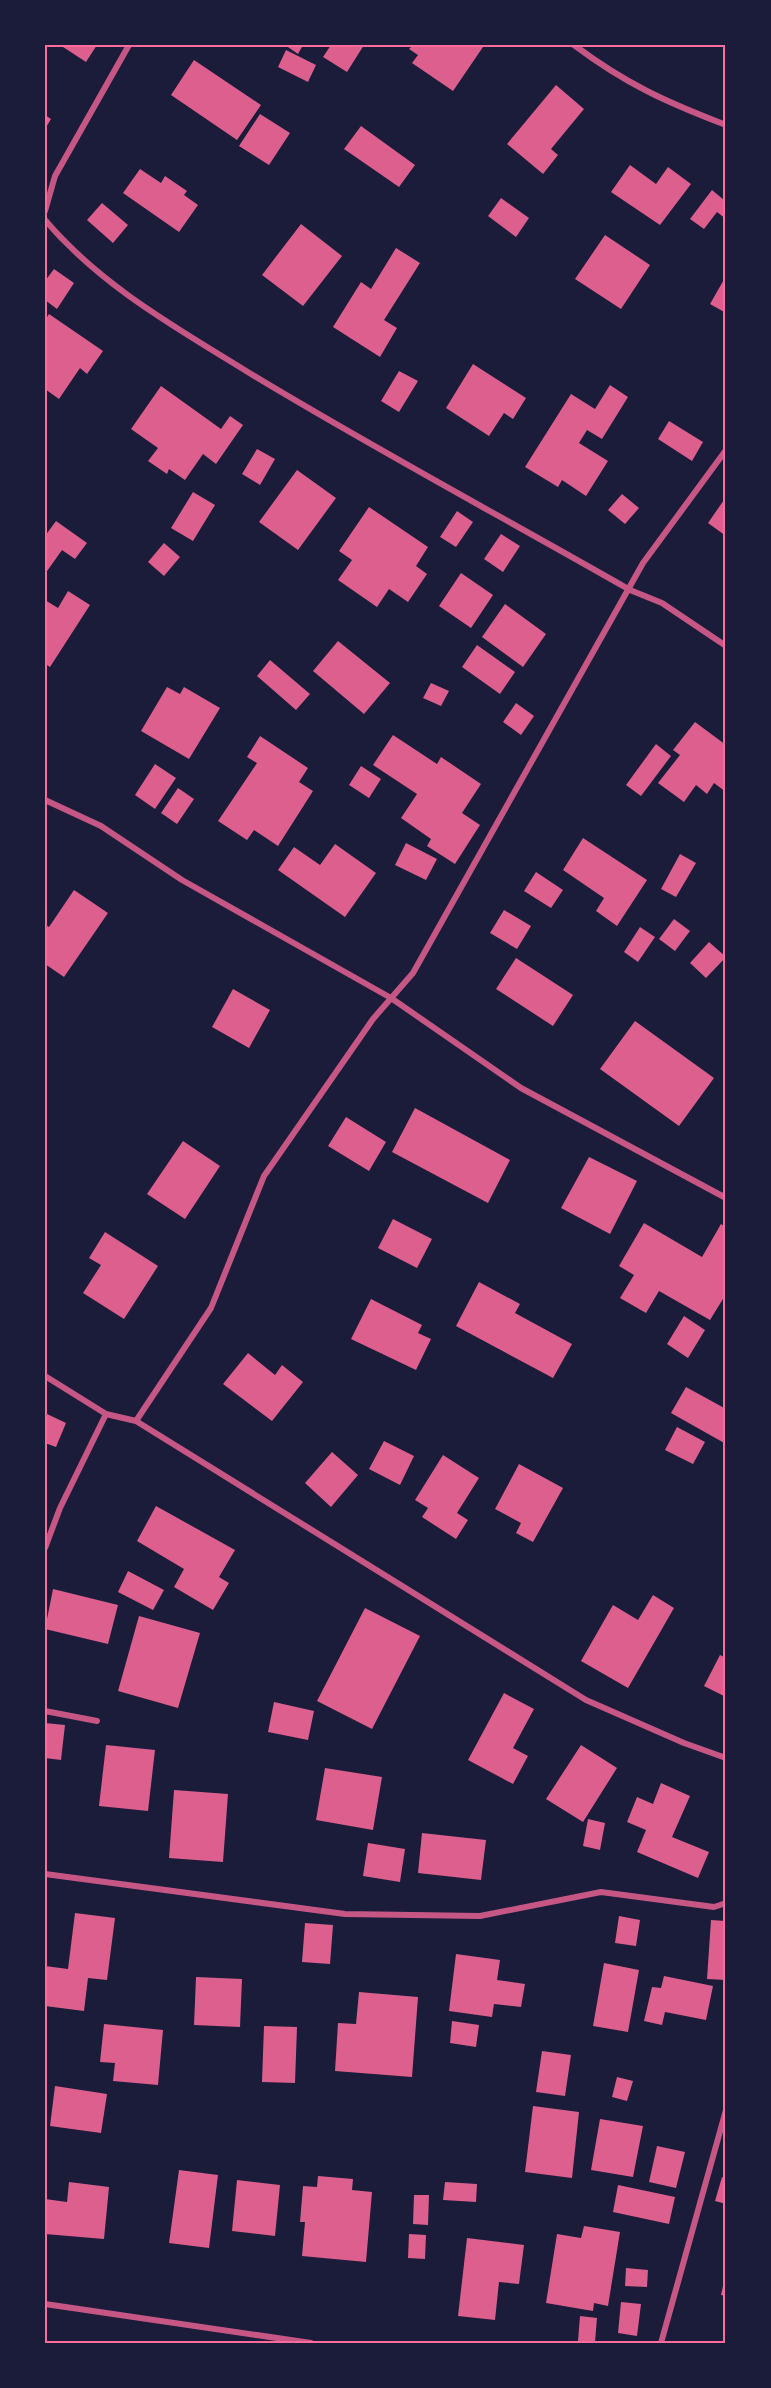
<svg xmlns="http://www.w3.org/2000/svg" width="771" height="2388" font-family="'Exo 2',sans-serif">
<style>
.building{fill:#dd5f8e}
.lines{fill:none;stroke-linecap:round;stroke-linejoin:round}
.minor{stroke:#c65784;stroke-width:6}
.neatline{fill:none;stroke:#ff6b9d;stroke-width:2}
</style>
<rect width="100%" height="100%" fill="#1b1b3a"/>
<path class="building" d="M60,45H97L86,62Z
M285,45H303L298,54Z
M331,45H364L347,72L323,57Z
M413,45H480L483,47L453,91L412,63L418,55L409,49Z
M286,50L316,65L308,82L278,67Z
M194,60L261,105L237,140L171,95Z
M556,85L584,109L551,149L558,155L543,174L507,144Z
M260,114L290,133L269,165L239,146Z
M45,115L51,119L45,129Z
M361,126L415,165L399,187L344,149Z
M630,165L656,184L668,167L691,184L660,225L611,192Z
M140,169L161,183L165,176L187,191L184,195L198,205L179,232L123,193Z
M712,190L724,200L726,198V219L717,212L704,229L690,219Z
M501,198L529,218L516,237L488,216Z
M102,203L128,225L113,243L87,220Z
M301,224L342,256L303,306L262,275Z
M605,235L650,265L621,309L575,279Z
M396,248L420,263L384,320L397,328L380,357L333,327L361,282L371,289Z
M54,269L74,283L57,309L45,300V281Z
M726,276V313L710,304Z
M49,314L103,351L87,374L80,368L59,399L45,389V320Z
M473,364L526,398L513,419L504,413L489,436L446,408Z
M399,371L418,381L399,412L381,401Z
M610,385L628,397L602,439L587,430L579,443L608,461L586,496L562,480L558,487L525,467L571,394L595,409Z
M161,386L221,429L230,416L243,425L216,464L203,454L185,480L169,469L167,474L148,461L158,448L131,429Z
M669,421L703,442L692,461L658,439Z
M257,449L275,459L260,485L242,474Z
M297,470L336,498L298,550L259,522Z
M193,492L215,505L193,541L171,528Z
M622,494L639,508L625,524L608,510Z
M726,497V536L708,523Z
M369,507L428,547L416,566L427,574L408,602L389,589L377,607L338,580L352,560L339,551Z
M457,511L473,522L456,547L440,537Z
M56,521L87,543L75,559L62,550L45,574V536Z
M501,534L520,546L503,572L484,559Z
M164,543L180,557L164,576L148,562Z
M461,573L493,595L471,628L439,606Z
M68,591L90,605L50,667L45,664V600L58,608Z
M505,604L546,634L523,667L482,637Z
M338,641L390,683L364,714L313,671Z
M477,645L515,672L500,694L462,667Z
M270,660L310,694L296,710L257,676Z
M431,683L449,691L441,706L423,698Z
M167,687L180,694L184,687L220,708L189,759L141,731Z
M516,703L534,716L521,735L503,722Z
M695,722L726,745V792L714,783L707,794L696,785L684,802L658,783L680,755L673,750Z
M393,735L437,764L441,757L481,784L462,813L480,825L455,864L427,846L431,839L401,818L417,794L373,765Z
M260,736L308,768L299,782L313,791L278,846L254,830L247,840L218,821L257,763L247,757Z
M656,744L671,756L641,796L626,785Z
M155,764L176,778L155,809L135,795Z
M361,766L381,779L369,798L349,785Z
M178,788L194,799L177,824L161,813Z
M583,838L647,880L617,926L596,911L604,898L563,870Z
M406,843L437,859L426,880L395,865Z
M335,844L376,873L345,917L278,870L294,847L320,865Z
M680,854L696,863L676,897L661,889Z
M536,872L563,890L551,908L524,891Z
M74,890L108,913L64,977L45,964V925L49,927Z
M504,910L531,926L517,949L490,933Z
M674,919L690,931L675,951L659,939Z
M640,927L655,937L638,962L624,952Z
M709,942L726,957L706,978L690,963Z
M516,958L573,995L553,1026L496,989Z
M233,989L270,1010L249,1048L212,1027Z
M635,1021L714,1078L679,1126L600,1069Z
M415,1108L510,1160L488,1203L392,1152Z
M346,1117L386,1142L369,1171L328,1146Z
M183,1141L220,1166L185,1219L147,1194Z
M589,1157L637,1181L610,1234L561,1208Z
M393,1219L432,1239L417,1268L378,1248Z
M644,1223L702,1257L721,1224L726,1227V1294L710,1320L659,1291L646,1313L620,1298L634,1275L619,1266Z
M105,1232L158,1266L124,1319L83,1293L101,1265L89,1258Z
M479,1282L520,1304L515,1313L572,1344L553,1378L456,1326Z
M371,1299L422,1325L418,1333L431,1339L416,1370L351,1339Z
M684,1316L705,1330L688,1358L667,1344Z
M248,1353L275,1375L282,1365L303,1382L272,1421L223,1384Z
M686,1387L726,1409V1444L671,1413Z
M45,1413L66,1423L56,1447L45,1443Z
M677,1427L705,1442L693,1464L665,1450Z
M384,1441L414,1456L400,1485L369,1469Z
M332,1452L358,1475L331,1507L305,1483Z
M443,1455L479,1478L457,1513L468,1520L456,1539L422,1517L428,1508L415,1500Z
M519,1464L563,1488L533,1542L516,1533L521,1523L495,1509Z
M156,1506L235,1550L219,1577L229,1583L213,1610L174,1587L184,1569L137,1541Z
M128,1571L164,1590L153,1610L118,1592Z
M53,1589L118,1605L108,1644L45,1629Z
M653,1595L674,1608L628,1688L581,1661L613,1605L638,1620Z
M365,1608L420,1636L372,1729L317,1701Z
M139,1616L200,1633L178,1708L118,1691Z
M720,1655L726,1658V1697L704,1686Z
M504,1693L534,1709L513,1748L528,1756L513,1784L468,1760Z
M274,1702L314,1711L308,1740L268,1732Z
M45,1723L65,1725L61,1760L45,1758Z
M106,1745L155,1750L148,1811L99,1806Z
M581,1745L617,1768L583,1822L546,1799Z
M325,1768L382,1777L373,1830L316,1820Z
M661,1783L690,1796L672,1837L709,1852L698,1878L637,1852L646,1830L627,1822L637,1797L653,1804Z
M174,1790L228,1794L223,1862L169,1858Z
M588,1819L605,1823L600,1850L583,1846Z
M422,1833L486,1840L481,1880L418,1873Z
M368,1843L405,1849L400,1882L363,1876Z
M75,1913L115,1918L107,1980L88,1978L84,2011L45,2006V1966L68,1969Z
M619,1916L640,1920L636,1946L615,1943Z
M711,1920L726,1921V1980L707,1979Z
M305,1923L333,1925L330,1964L302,1962Z
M456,1954L500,1960L497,1980L525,1984L521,2007L494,2004L492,2017L449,2011Z
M604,1963L639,1970L628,2032L593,2026Z
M664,1976L713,1986L706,2020L665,2012L662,2025L644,2021L652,1987L661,1988Z
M196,1977L242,1979L240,2027L194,2025Z
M359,1992L418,1997L412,2077L335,2071L338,2023L356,2024Z
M452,2021L479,2025L476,2047L450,2043Z
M104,2024L163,2030L158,2085L113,2081L115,2063L100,2062Z
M264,2026L297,2027L295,2083L262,2082Z
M542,2051L571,2055L565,2096L536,2092Z
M617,2077L633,2081L627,2101L612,2097Z
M55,2086L107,2094L101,2133L50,2126Z
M533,2106L579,2112L572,2178L525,2172Z
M600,2119L643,2126L633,2177L591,2170Z
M657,2146L685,2152L676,2188L649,2182Z
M179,2170L218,2175L209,2248L169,2243Z
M318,2176L353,2179L352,2190L372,2192L366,2262L302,2256L305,2222H300L303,2186L317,2187Z
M722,2177L726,2179V2204L715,2201Z
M237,2180L280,2185L275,2236L232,2231Z
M69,2182L109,2187L104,2239L45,2234V2199L67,2202Z
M445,2182L477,2184L476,2202L443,2200Z
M618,2185L675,2197L669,2224L613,2212Z
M414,2195H429L428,2225L413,2224Z
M584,2226L620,2232L608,2306L594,2303L593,2311L546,2303L557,2234L581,2238Z
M409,2234L426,2235L425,2259L408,2258Z
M467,2238L524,2245L519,2284L499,2282L495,2320L458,2316Z
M626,2268L648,2270L647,2287L625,2286Z
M725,2277H726V2296L721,2295Z
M621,2302L641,2304L637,2336L618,2333Z
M580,2316L597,2318L595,2342L578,2341Z"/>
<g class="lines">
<path class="minor" d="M574,45C626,84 666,102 726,125
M45,211L55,176L129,45
M45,220C102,287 177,328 251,374C375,449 504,518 630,590L662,603L726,646
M45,800L101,826L182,880L391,998L521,1088L726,1198
M45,1376L106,1414L136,1421L586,1700L684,1743L726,1758
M136,1421L211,1308L264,1176L373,1019L413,973L643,563L726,450
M45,1548L60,1508L106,1414
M45,1711L97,1721
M45,1874L345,1914L480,1916L601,1892L714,1907L726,1903
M45,2304L311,2343
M661,2343L726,2110"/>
</g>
<rect width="771" height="2388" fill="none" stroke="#1b1b3a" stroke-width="93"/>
<rect x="46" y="46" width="678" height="2296" class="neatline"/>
</svg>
